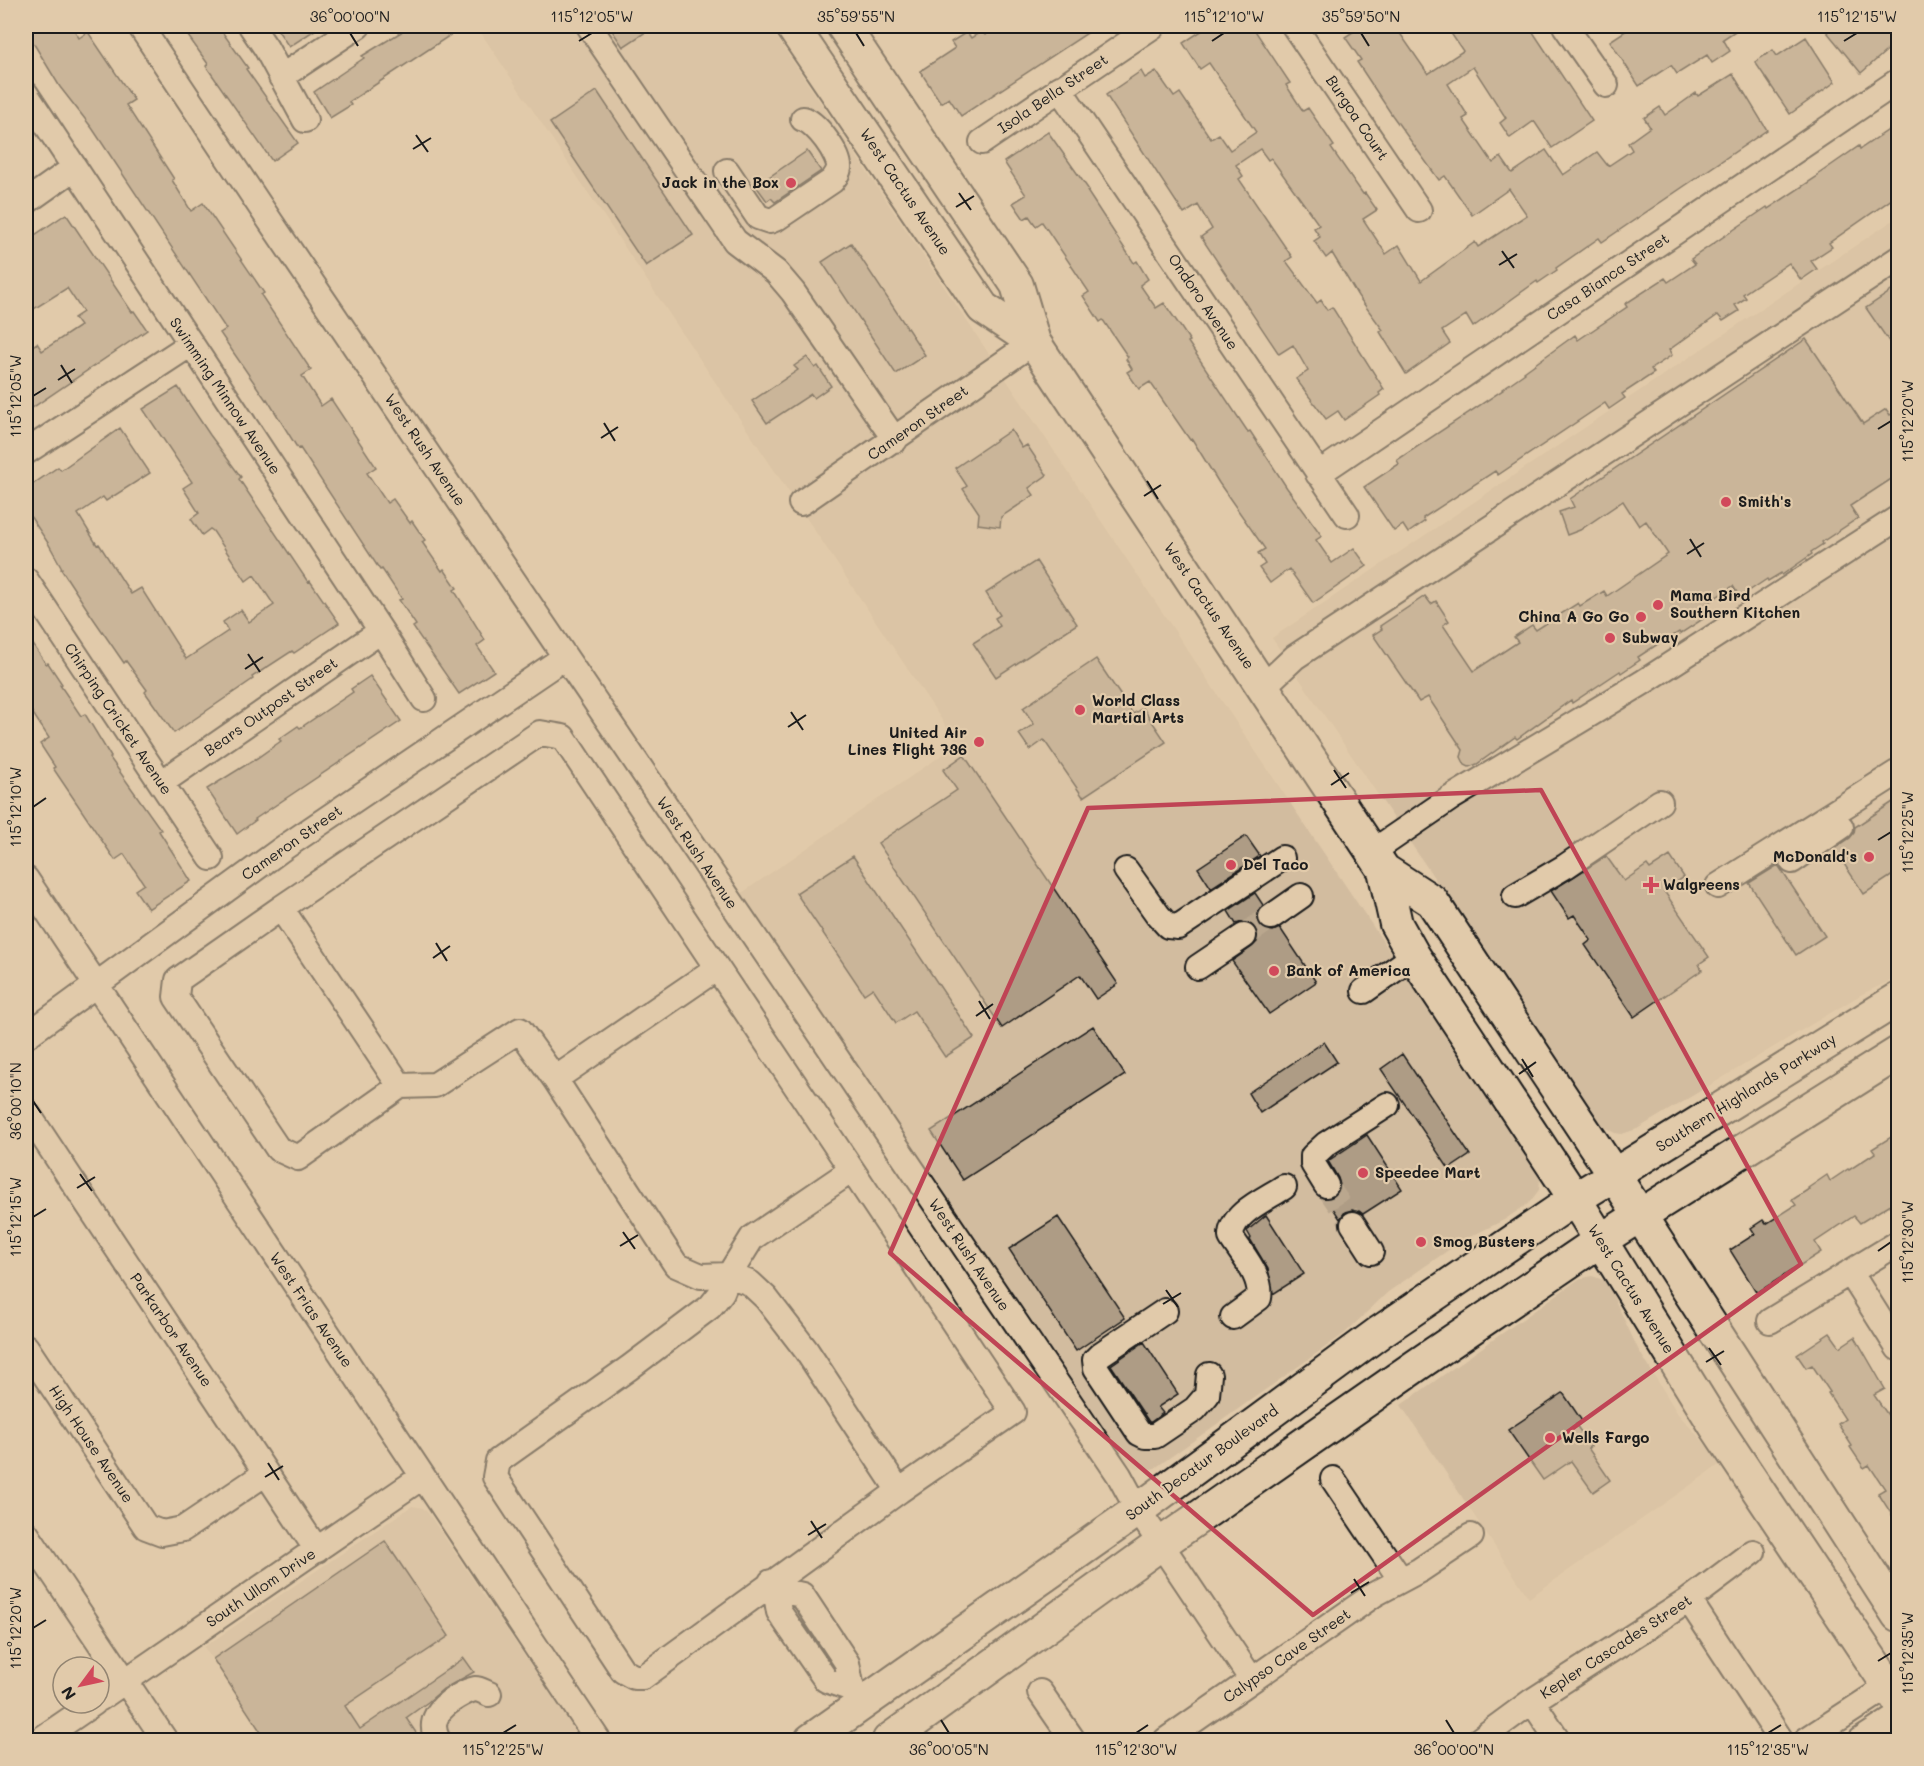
<svg xmlns="http://www.w3.org/2000/svg" width="1924" height="1766" font-family="Mali,sans-serif">
<style>
.built{fill:#d2bc9f}
.building{fill:#ae9c85;stroke:#1c1c1c;stroke-width:1.5}
.lines{fill:none;stroke-linecap:round;stroke-linejoin:round}
.minor-tunnel{stroke:#baa78e;stroke-width:24;stroke-dasharray:24 12;stroke-linecap:butt}
.minor-casing{stroke:#1c1c1c;stroke-width:28}
.major-casing{stroke:#1c1c1c;stroke-width:36}
.minor{stroke:#e1caaa;stroke-width:24}
.major{stroke:#e1caaa;stroke-width:32}
.marked{fill:none;stroke:#bf4455;stroke-width:4.5;stroke-linejoin:round}
.ticks{fill:none;stroke:#1c1c1c;stroke-width:2}
.poi-dot{fill:#d1495b;stroke:#e1caaa;stroke-width:2}
.labels{text-anchor:middle;stroke-width:4.5;stroke-linejoin:round;paint-order:stroke}
.street-label{font-size:15px;fill:#1c1c1c;stroke:#e1caaa}
.poi-label{font-size:15px;font-weight:bold;fill:#1c1c1c;stroke:#e1caaa;text-anchor:start}
.neatline{fill:none;stroke:#1c1c1c;stroke-width:2}
.ticks-label{font-size:15px;text-anchor:middle;fill:#1c1c1c}
</style>
<rect width="100%" height="100%" fill="#e1caaa"/>
<filter id="ink" filterUnits="userSpaceOnUse"><feTurbulence type="fractalNoise" baseFrequency=".0167" numOctaves="2"/><feDisplacementMap in="SourceGraphic" scale="12" xChannelSelector="R" yChannelSelector="G"/><feConvolveMatrix kernelMatrix="1 2 1 2 8 2 1 2 1" color-interpolation-filters="sRGB"/></filter>
<g filter="url(#ink)">
<path class="built" d="M479,26H769L1535,1168L1540,1180L1539,1190L1529,1203L1504,1220L1460,1242L1388,1292L1344,1334L1155,1468L1148,1470L1135,1468L1123,1460L742,893L958,744L477,27Z
M1898,217V977L1862,994L1637,1129L1622,1134L1615,1133L1602,1126L1272,638Z
M1592,1276L1606,1281L1638,1349L1678,1414L1722,1463L1529,1598L1401,1405L1579,1279Z
M412,1506L423,1508L428,1513L581,1740H266L204,1647Z"/>
<path class="building" d="M26,26H72L79,38L88,32L134,100L126,105L174,179L172,180L191,211L203,203L264,293L261,295L311,370L302,376L321,406L331,399L376,467L367,473L387,503L393,499L410,523L412,521L425,540L422,542L442,571L444,569L457,588L454,590L485,640L477,646L494,671L459,694L413,627L416,625L399,600L402,599L382,569L380,570L300,448L298,449L267,399L266,400L220,333L226,329L92,128L60,87L26,31Z
M181,26H218L248,68L246,69L298,143L272,161L206,66L208,64Z
M275,26H321L289,47Z
M411,26H464L349,102L351,105L330,118L314,92L364,58L362,56Z
M609,26H655L623,47Z
M1000,26H1098L961,116L949,98L941,103L920,71L955,48L951,42L967,32L971,38L982,31L985,35Z
M1209,26H1252L1290,83L1286,85L1303,111L1308,108L1334,146L1331,148L1363,194L1365,193L1377,210L1363,219L1386,254L1399,245L1421,281L1475,242L1478,247L1527,215L1509,189L1472,215L1445,176L1439,180L1392,115L1357,62L1361,60L1345,37L1362,26H1395L1428,74L1463,51L1446,26H1529L1592,121L1552,148L1534,121L1510,138L1500,123L1506,118L1473,67L1448,84L1468,116L1463,119L1493,163L1501,157L1512,173L1546,150L1563,175L1597,152L1608,166L1632,150L1628,143L1650,127L1644,118L1660,107L1665,115L1696,93L1698,96L1733,74L1767,130L1602,242L1599,238L1556,268L1557,270L1538,283L1537,281L1473,327L1466,315L1442,331L1450,343L1406,374L1380,332L1383,330L1358,296L1332,253L1326,258L1314,241L1320,237L1314,228L1319,225L1271,158L1268,160L1260,149L1236,165L1243,176L1239,179L1292,257L1286,261L1317,303L1321,300L1327,310L1332,307L1384,389L1379,393L1380,395L1344,420L1338,411L1326,419L1296,379L1308,371L1293,345L1279,354L1201,237L1212,229L1198,205L1184,214L1106,95L1141,71L1145,78L1156,71L1174,97L1180,93L1211,139L1219,134L1230,150L1256,132L1209,63L1200,69L1183,43Z
M1633,26H1743L1723,39L1730,51L1712,63L1707,55L1677,74L1671,65L1639,86L1610,41Z
M1822,26H1899V40L1861,73Z
M1806,37L1835,82L1790,114L1755,62L1773,50L1777,56Z
M597,91L693,235L646,266L550,123Z
M1899,123V194L1829,243L1832,247L1811,261L1817,269L1801,280L1789,263L1743,294L1746,298L1735,305L1739,311L1723,321L1718,315L1669,350L1672,355L1651,369L1654,373L1622,394L1625,398L1609,409L1605,403L1498,475L1495,471L1423,518L1425,521L1408,533L1403,525L1394,531L1364,487L1399,464L1397,460L1503,390L1502,389L1525,373L1524,372L1575,335L1578,340L1627,307L1625,304L1665,278L1668,282L1695,264L1691,259L1767,207L1768,209L1818,176L1817,175L1859,146L1860,149Z
M1048,132L1089,190L1087,191L1102,214L1134,263L1137,261L1148,279L1140,285L1156,308L1164,303L1178,323L1190,341L1188,342L1248,432L1250,431L1287,488L1322,536L1316,540L1332,563L1354,548L1367,566L1313,603L1289,569L1270,583L1259,568L1265,564L1258,553L1265,549L1219,483L1192,439L1190,440L1150,382L1139,389L1127,372L1132,369L1126,359L1128,357L1103,320L1100,322L1083,296L1089,292L1042,222L1036,226L1029,216L1024,219L1013,203L1026,195L1004,162Z
M807,151L821,171L775,202L771,198L767,201L756,186Z
M66,214L132,312L134,311L147,330L26,412V350L37,343L42,351L80,326L74,318L83,312L67,288L26,314V241Z
M851,243L925,355L896,374L822,262Z
M1899,286V356L1866,308Z
M1806,339L1863,424L1886,409L1890,415L1899,410V474L1850,506L1858,518L1822,542L1823,544L1811,552L1812,554L1782,575L1781,573L1768,581L1767,579L1740,597L1733,586L1706,604L1712,613L1680,634L1679,632L1665,641L1664,640L1638,657L1640,660L1621,673L1620,671L1572,703L1571,700L1517,739L1515,737L1477,764L1469,767L1465,765L1461,757L1463,750L1428,697L1419,702L1373,635L1382,629L1380,626L1425,596L1431,604L1436,601L1449,621L1443,625L1474,671L1518,642L1514,637L1532,625L1536,630L1578,603L1580,606L1604,591L1607,596L1668,554L1646,521L1639,526L1623,501L1580,530L1567,535L1559,512L1574,507L1570,499Z
M807,357L815,368L818,366L831,386L814,398L811,394L767,423L752,401L798,370L794,366Z
M178,387L210,435L241,477L239,479L308,582L310,581L339,623L294,653L292,651L252,677L253,679L174,733L145,692L147,690L126,661L124,663L91,615L61,569L62,568L48,543L26,510V489L58,467L61,470L120,428L150,473L106,501L103,497L78,514L97,545L99,544L131,594L141,588L186,659L228,631L223,622L241,610L249,622L274,605L254,575L246,581L213,531L210,529L202,535L191,519L199,513L183,488L192,482L143,409Z
M1011,430L1022,448L1027,445L1047,475L1029,488L1034,495L1001,517L1000,527L978,524L979,513L963,489L967,486L955,468Z
M1036,561L1077,624L996,677L973,643L1000,626L995,618L1000,615L986,593Z
M26,634L46,664L48,663L62,684L60,685L81,716L85,714L111,757L110,758L161,830L159,831L191,881L148,909L135,890L144,884L124,854L115,860L53,768L55,767L40,744L49,738L26,703Z
M1096,659L1133,714L1143,708L1166,742L1083,797L1044,740L1030,750L1019,734L1034,724L1023,708Z
M370,676L401,721L255,819L256,820L237,834L207,789L257,758L281,741L279,739L298,726L300,728L353,692L351,689Z
M964,755L1118,984L1096,999L1080,975L1002,1028L878,843L957,790L943,770Z
M1899,798V871L1864,894L1834,849L1850,838L1854,833L1855,827Z
M1246,836L1260,856L1211,888L1198,868Z
M853,856L974,1038L945,1057L914,1011L896,1023L873,988L864,994L796,893Z
M1606,856L1624,881L1647,865L1650,869L1670,856L1684,877L1664,891L1709,957L1699,964L1702,970L1634,1017L1585,945L1591,940L1574,915L1569,918L1551,891Z
M1778,865L1825,936L1796,955L1749,883Z
M1255,893L1263,905L1258,912L1257,919L1259,925L1266,930L1273,931L1280,928L1316,982L1269,1014L1232,961L1252,947L1257,942L1258,934L1255,928L1250,923L1242,922L1236,924L1228,911Z
M1093,1026L1125,1075L963,1180L931,1131Z
M1324,1042L1337,1062L1260,1113L1248,1093Z
M1402,1054L1470,1155L1449,1169L1381,1069Z
M1899,1132V1199L1860,1223L1854,1216L1815,1242L1821,1252L1757,1293L1730,1250L1755,1234L1751,1228L1763,1220L1766,1224L1796,1205L1792,1200L1809,1189L1808,1188L1827,1175L1830,1181L1848,1169L1849,1170L1875,1153L1872,1149Z
M1367,1135L1402,1189L1363,1214L1359,1211L1352,1210L1345,1212L1340,1219L1327,1199L1334,1197L1339,1191L1340,1185L1338,1178L1328,1161Z
M1266,1215L1304,1274L1273,1294L1268,1269L1250,1239L1251,1238L1247,1231Z
M1058,1217L1125,1318L1076,1351L1009,1249Z
M1830,1333L1840,1347L1855,1337L1885,1389L1874,1395L1899,1431V1526L1878,1493L1885,1489L1869,1465L1864,1468L1850,1447L1852,1446L1838,1424L1845,1419L1828,1393L1830,1392L1812,1365L1806,1368L1797,1355Z
M1144,1342L1178,1394L1158,1407L1163,1413L1151,1422H1149L1111,1365Z
M1563,1393L1582,1421L1576,1425L1591,1446L1588,1448L1610,1480L1593,1492L1571,1461L1543,1480L1508,1430Z
M385,1541L449,1636L345,1706L360,1729L464,1658L474,1672L443,1689L428,1702L406,1718L421,1740H266L213,1659Z"/>
<g class="lines">
<path class="minor-tunnel" d="M1244,936L1271,917
M1326,1185L1353,1224"/>
<defs>
<path id="minor" d="M140,26L270,221L1119,1475L1138,1510L1252,1680
M251,26L266,48L305,120
M589,26L735,241L776,272L793,292L895,440
M1294,26L1419,210
M1565,26L1606,85
M281,77L358,26
M1059,88L1347,515
M26,94L381,631L424,699
M982,142L1153,26
M727,171L758,217L770,221L777,218L832,181C835,177 838,174 839,168C840,155 816,122 803,119
M26,202L74,168
M26,452L191,344
M1318,474L1898,81
M801,503L1034,342
M26,580L211,858
M1263,687L1295,657L1898,259
M161,783L381,631
M1372,852L1451,798L1642,683L1898,518
M1792,861L1841,827
M1126,870L1158,915L1168,926L1178,927L1282,858
M26,879L598,1740
M1718,886L1898,772
M1515,896L1566,866L1660,802
M281,908L178,980L176,997L278,1149L298,1158L400,1086
M1271,917L1301,896
M1198,967L1244,936
M1364,991L1414,956
M26,1036L282,849L565,657
M555,1079L520,1030L435,1085L400,1086L281,908L540,733L563,737L717,968
M26,1111L317,1550
M852,1170L717,968L555,1079L676,1265L701,1276L729,1275L752,1238L852,1170L1013,1412L899,1491
M1326,1185L1313,1164V1156L1326,1144L1387,1105
M1353,1224L1371,1252
M1850,1272L1898,1348
M729,1275L750,1283L766,1298L806,1350L899,1491L643,1677H634L623,1671L495,1477L498,1461L629,1368L710,1307L722,1292Z
M1165,1311L1101,1354L1095,1360L1096,1368L1139,1433L1145,1436H1155L1195,1409L1207,1395L1209,1375
M1233,1317L1259,1298C1263,1277 1242,1255 1231,1237C1230,1214 1266,1199 1284,1187
M1770,1321L1898,1243
M26,1347L146,1527L162,1533L183,1529L266,1473
M1333,1479L1401,1580
M26,1533L165,1740
M771,1582L775,1589L779,1612L826,1680L852,1689
M775,1589L802,1595L847,1663L852,1689L863,1705
M1689,1600L1781,1740
M1040,1692L1073,1740
M99,1699L422,1477
M1532,1701L1558,1740
M40,1740L94,1703
M438,1740C427,1721 440,1707 457,1697C462,1694 469,1690 475,1689C480,1689 484,1692 489,1694
M1166,1740L1375,1594L1420,1570L1471,1536
M1479,1740L1532,1701L1689,1600L1753,1552
M1806,1740L1889,1686L1898,1683
M1861,1740L1898,1716"/>
<path id="major" d="M792,26L983,308L1034,342
M843,26L1017,285L1034,342L1384,870L1396,924L1414,956L1575,1199L1716,1427L1898,1700
M1384,870L1432,901L1614,1175L1898,1615
M811,1740L1138,1510L1380,1332L1575,1199L1898,999
M889,1740L1162,1543L1417,1365L1601,1240L1898,1053"/>
</defs>
<use href="#minor" class="minor-casing"/>
<use href="#major" class="major-casing"/>
<use href="#minor" class="minor"/>
<use href="#major" class="major"/>
</g>
</g>
<path d="M0 0H1924V1766H0ZM1541,790L1801,1264L1313,1615L890,1253L1088,808Z" fill="#e1caaa" fill-opacity=".55" fill-rule="evenodd"/>
<path class="marked" d="M1541,790L1801,1264L1313,1615L890,1253L1088,808Z"/>
<path class="ticks" d="M350,33L358,46M856,33L864,46M1361,33L1369,46M579,41L592,33M1212,41L1224,33M1844,41L1857,33M416,135L428,152M413,149L431,138M959,193L971,210M956,207L974,196M1502,251L1514,268M1499,265L1517,254M61,365L72,383M58,380L75,369M33,396L46,388M604,423L615,441M1878,429L1891,421M601,438L618,427M1147,481L1158,499M1144,496L1161,485M1690,539L1701,557M1687,554L1704,543M248,654L260,672M245,669L263,657M791,712L803,730M788,727L806,715M1334,770L1346,788M1331,785L1349,773M33,807L46,798M1878,840L1891,832M436,943L447,961M433,958L450,946M979,1001L990,1019M976,1016L993,1004M1522,1059L1533,1077M1519,1074L1536,1062M33,1101L41,1113M80,1174L92,1191M77,1188L95,1177M33,1217L46,1209M623,1232L635,1249M620,1246L638,1235M1878,1251L1891,1242M1166,1290L1178,1307M1163,1304L1181,1293M1709,1348L1721,1365M1706,1362L1724,1351M268,1463L279,1480M265,1477L283,1466M811,1521L822,1538M808,1535L826,1524M1354,1579L1365,1596M1351,1593L1369,1582M33,1628L46,1620M1878,1661L1891,1653M941,1720L949,1733M1446,1720L1454,1733M503,1733L516,1725M1136,1733L1148,1725M1768,1733L1781,1725"/>
<g class="poi-dot">
<circle cx="791" cy="183" r="6"/>
<circle cx="1726" cy="502" r="6"/>
<circle cx="1658" cy="605" r="6"/>
<circle cx="1641" cy="617" r="6"/>
<circle cx="1610" cy="638" r="6"/>
<circle cx="1080" cy="710" r="6"/>
<circle cx="979" cy="742" r="6"/>
<circle cx="1869" cy="857" r="6"/>
<circle cx="1231" cy="865" r="6"/>
<path d="M1648 876h6v6h6v6h-6v6h-6v-6h-6v-6h6z"/>
<circle cx="1274" cy="971" r="6"/>
<circle cx="1363" cy="1173" r="6"/>
<circle cx="1421" cy="1242" r="6"/>
<circle cx="1550" cy="1438" r="6"/>
</g>
<g class="labels">
<g class="street-label">
<text transform="translate(1053 94) rotate(-34)" y="5">Isola Bella Street</text>
<text transform="translate(1357 118) rotate(56)" y="5">Burgoa Court</text>
<text transform="translate(905 192) rotate(56)" y="5">West Cactus Avenue</text>
<text transform="translate(1608 277) rotate(-34)" y="5">Casa Bianca Street</text>
<text transform="translate(1203 302) rotate(56)" y="5">Ondoro Avenue</text>
<text transform="translate(225 396) rotate(56)" y="5">Swimming Minnow Avenue</text>
<text transform="translate(918 423) rotate(-35)" y="5">Cameron Street</text>
<text transform="translate(425 450) rotate(56)" y="5">West Rush Avenue</text>
<text transform="translate(1209 606) rotate(56)" y="5">West Cactus Avenue</text>
<text transform="translate(271 707) rotate(-35)" y="5">Bears Outpost Street</text>
<text transform="translate(118 719) rotate(56)" y="5">Chirping Cricket Avenue</text>
<text transform="translate(292 843) rotate(-35)" y="5">Cameron Street</text>
<text transform="translate(697 853) rotate(56)" y="5">West Rush Avenue</text>
<text transform="translate(1746 1093) rotate(-32)" y="5">Southern Highlands Parkway</text>
<text transform="translate(969 1255) rotate(56)" y="5">West Rush Avenue</text>
<text transform="translate(1631 1289) rotate(58)" y="5">West Cactus Avenue</text>
<text transform="translate(311 1310) rotate(56)" y="5">West Frias Avenue</text>
<text transform="translate(171 1330) rotate(56)" y="5">Parkarbor Avenue</text>
<text transform="translate(91 1444) rotate(56)" y="5">High House Avenue</text>
<text transform="translate(1202 1463) rotate(-36)" y="5">South Decatur Boulevard</text>
<text transform="translate(261 1588) rotate(-34)" y="5">South Ullom Drive</text>
<text transform="translate(1616 1647) rotate(-33)" y="5">Kepler Cascades Street</text>
<text transform="translate(1287 1656) rotate(-35)" y="5">Calypso Cave Street</text>
</g>
<g class="poi-label">
<text x="779" y="188" text-anchor="end">Jack in the Box</text>
<text x="1738" y="507">Smith's</text>
<text x="1670" y="601">Mama Bird<tspan x="1670" dy="17">Southern Kitchen</tspan></text>
<text x="1629" y="622" text-anchor="end">China A Go Go</text>
<text x="1622" y="643">Subway</text>
<text x="1092" y="706">World Class<tspan x="1092" dy="17">Martial Arts</tspan></text>
<text x="967" y="738" text-anchor="end">United Air<tspan x="967" dy="17">Lines Flight 736</tspan></text>
<text x="1857" y="862" text-anchor="end">McDonald's</text>
<text x="1243" y="870">Del Taco</text>
<text x="1663" y="890">Walgreens</text>
<text x="1286" y="976">Bank of America</text>
<text x="1375" y="1178">Speedee Mart</text>
<text x="1433" y="1247">Smog Busters</text>
<text x="1562" y="1443">Wells Fargo</text>
</g>
</g>
<rect width="1924" height="1766" fill="none" stroke="#e1caaa" stroke-width="66"/>
<g transform="translate(81 1685) rotate(237)"><circle r="28" fill="#e1caaa" stroke="#928471" stroke-width="1.5"/>
<path d="M0-4.5L10 22L0 15L-10 22Z" fill="#d1495b"/>
<text y="-9" font-size="16" font-weight="bold" text-anchor="middle" fill="#1c1c1c">N</text>
</g>
<rect x="33" y="33" width="1858" height="1700" class="neatline"/>
<g class="ticks-label">
<text x="350" y="22">36°00'00"N</text>
<text x="592" y="22">115°12'05"W</text>
<text x="856" y="22">35°59'55"N</text>
<text x="1224" y="22">115°12'10"W</text>
<text x="1361" y="22">35°59'50"N</text>
<text x="1857" y="22">115°12'15"W</text>
<text transform="translate(16 396) rotate(-90)" y="5">115°12'05"W</text>
<text transform="translate(1908 421) rotate(-90)" y="5">115°12'20"W</text>
<text transform="translate(16 807) rotate(-90)" y="5">115°12'10"W</text>
<text transform="translate(1908 832) rotate(-90)" y="5">115°12'25"W</text>
<text transform="translate(16 1101) rotate(-90)" y="5">36°00'10"N</text>
<text transform="translate(16 1217) rotate(-90)" y="5">115°12'15"W</text>
<text transform="translate(1908 1242) rotate(-90)" y="5">115°12'30"W</text>
<text transform="translate(16 1628) rotate(-90)" y="5">115°12'20"W</text>
<text transform="translate(1908 1653) rotate(-90)" y="5">115°12'35"W</text>
<text x="503" y="1755">115°12'25"W</text>
<text x="949" y="1755">36°00'05"N</text>
<text x="1136" y="1755">115°12'30"W</text>
<text x="1454" y="1755">36°00'00"N</text>
<text x="1768" y="1755">115°12'35"W</text>
</g>
</svg>
